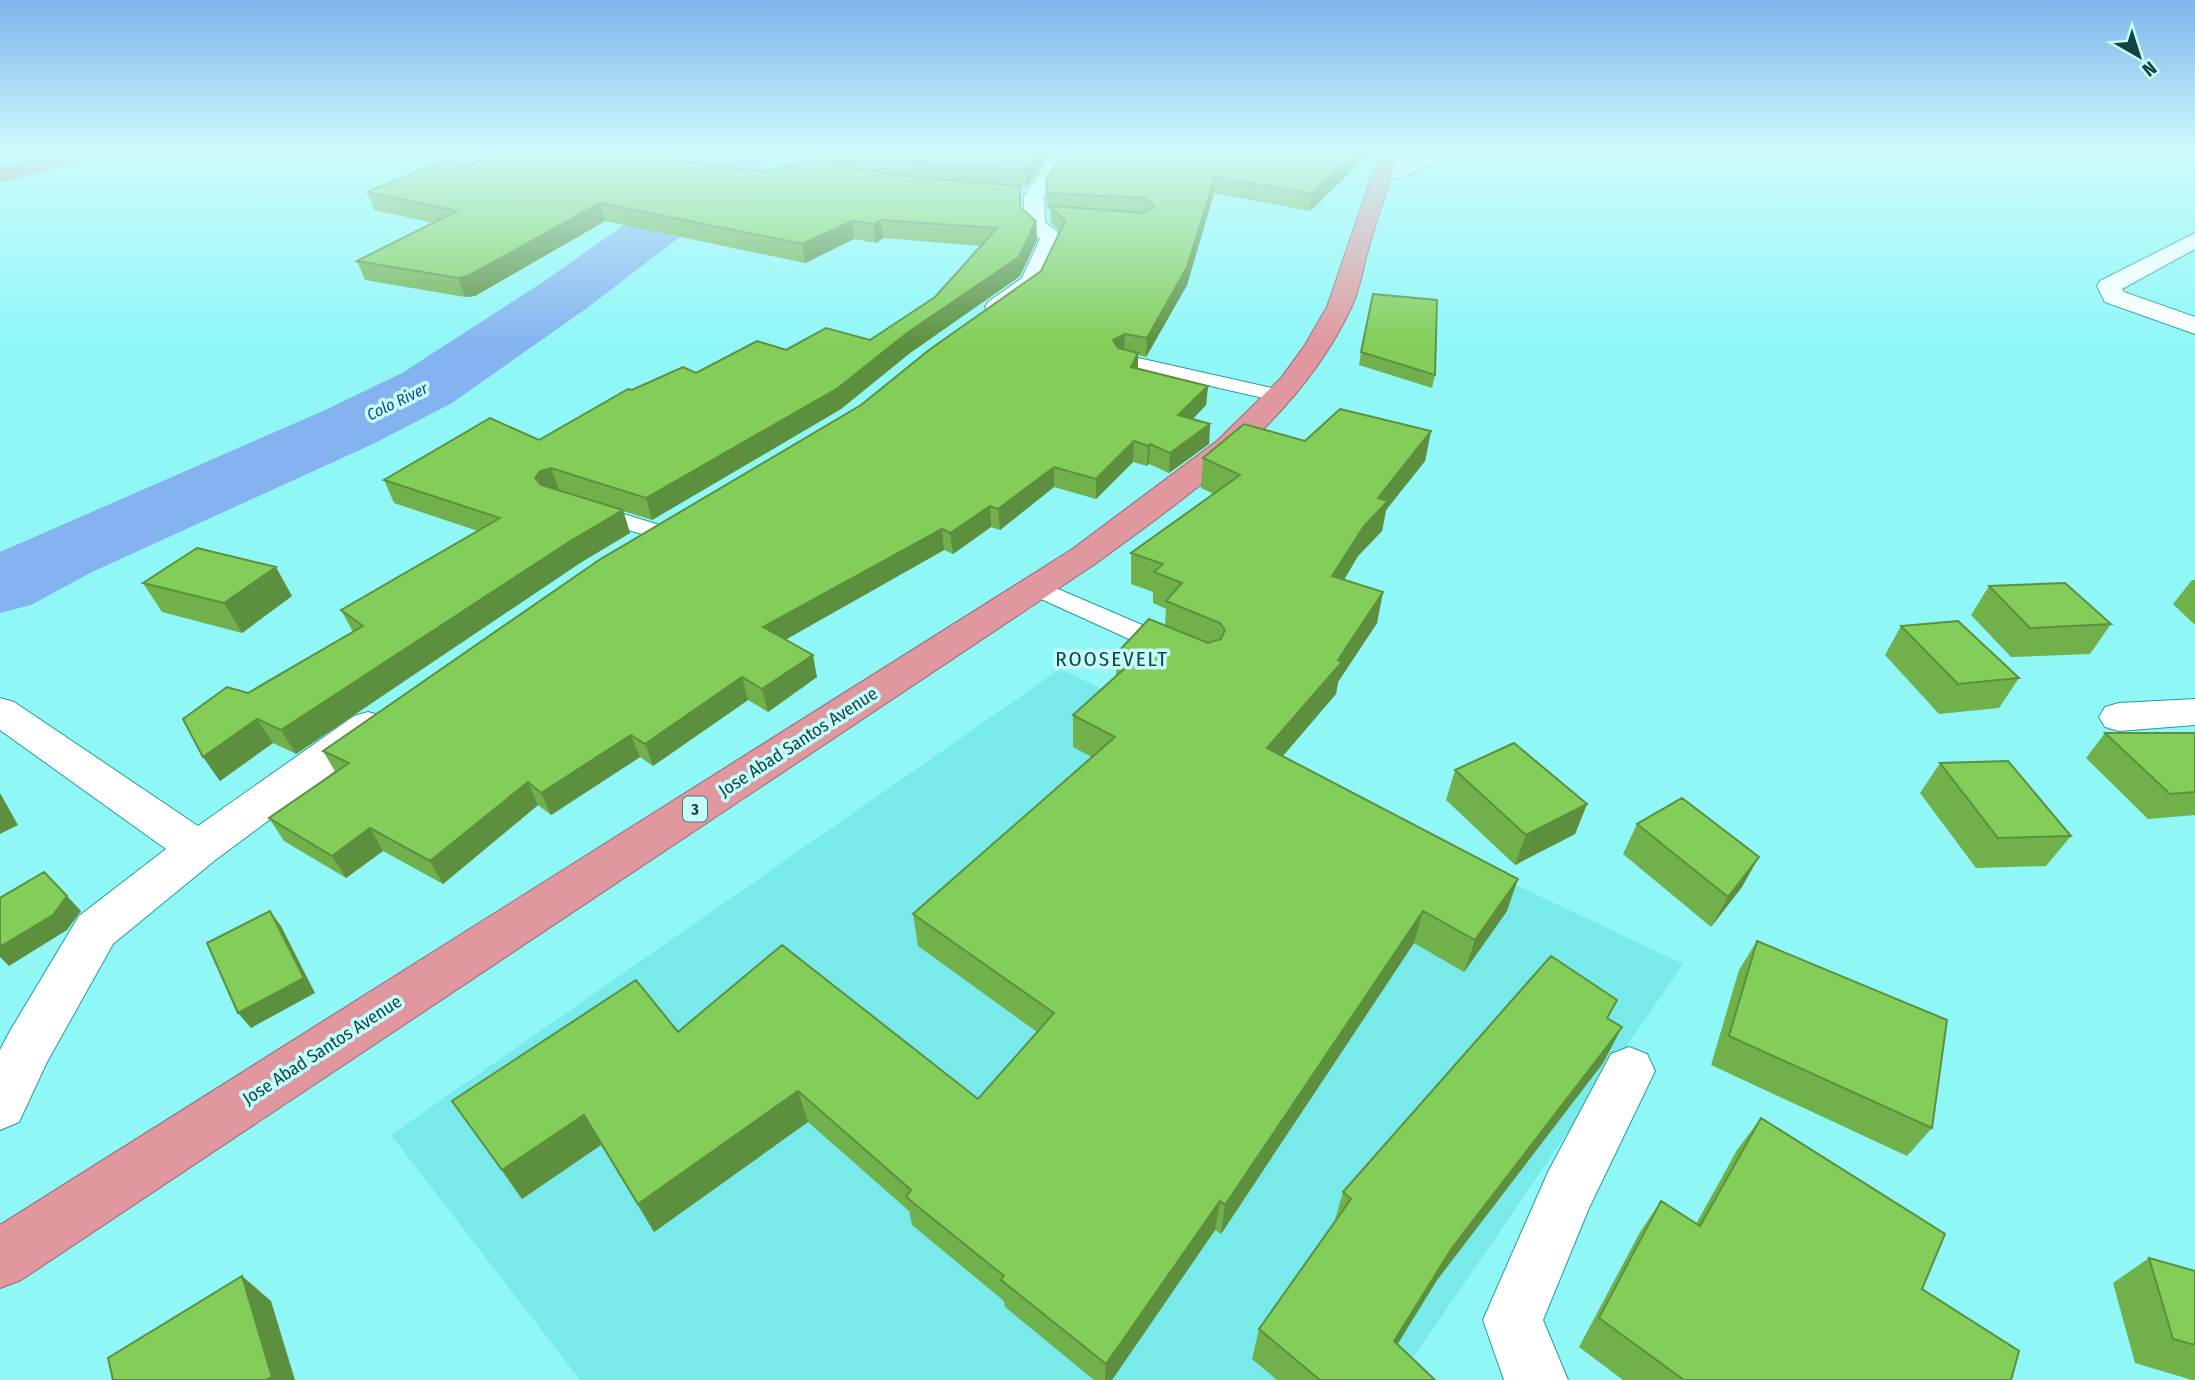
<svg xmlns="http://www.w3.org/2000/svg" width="2195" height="1380" font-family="'Fira Sans Condensed',sans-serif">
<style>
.built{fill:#78eaea}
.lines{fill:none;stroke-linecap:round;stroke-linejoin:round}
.river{fill:#85b3f0;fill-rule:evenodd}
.service-casing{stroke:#299a9b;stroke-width:2}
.minor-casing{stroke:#299a9b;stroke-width:2}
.trunk-casing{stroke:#946a6f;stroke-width:2}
.motorway-casing{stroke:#946a6f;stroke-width:2}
.service{fill:#fff;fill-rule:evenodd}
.minor{fill:#fff;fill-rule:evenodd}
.trunk{fill:#e0989e;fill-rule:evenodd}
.motorway{fill:#d87f86;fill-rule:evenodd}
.wall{fill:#71b14c}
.shaded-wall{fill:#5c903e}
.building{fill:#83ce58;stroke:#5c903e;stroke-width:2}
.labels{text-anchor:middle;stroke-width:7;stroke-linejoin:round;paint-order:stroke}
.far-water-label{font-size:16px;font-style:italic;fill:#134888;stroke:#c3fdfc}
.shield{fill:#c3fdfc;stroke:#4a7b7a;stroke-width:2}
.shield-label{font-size:16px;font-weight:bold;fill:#164343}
.street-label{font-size:18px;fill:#164343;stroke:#c3fdfc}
.quarter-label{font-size:21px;letter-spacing:2px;fill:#164343;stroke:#c3fdfc}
</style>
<rect width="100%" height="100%" fill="#90f7f7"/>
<path class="built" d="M1060,669L1683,964L1398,1380H580L391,1135Z"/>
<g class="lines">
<path class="river" d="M722,150H778L740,191L587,308L452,403L375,443L92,572L31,605L0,613V552L323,411L402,373L543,282L704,169Z"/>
<defs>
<path id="service" d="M1125,355L1281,390L1288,392L1291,396L1288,400L1281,402L1118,365L1115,361L1118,357Z
M591,504L666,527L670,532L666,537L658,539L583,516L579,511L583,506Z
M1037,580L1182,642L1185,648L1182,654L1172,657L1162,654L1028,593L1024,588L1028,583Z"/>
<path id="minor" d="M1060,150H1083L1065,164L1044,196L1045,222L1063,237C1057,252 1052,269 1044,283C1035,297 1004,316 988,312L985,307L988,302L1022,278L1040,239L1023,225L1024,196L1051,156Z
M1426,150H1449C1438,164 1391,185 1374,180L1371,176L1374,172Z
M2195,233V249L2122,289L2124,292L2195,317V334L2105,302L2097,286L2100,281Z
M0,698L14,702L198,826L354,716L368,712L382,716L388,726L382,736L214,861L113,944L47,1062L19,1122L0,1130V1050L10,1031L79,916L166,849L0,730Z
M2195,699V725L2119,731L2105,727L2099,717L2105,707L2119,703Z
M1629,1047L1647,1054L1655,1071L1589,1208L1543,1320L1568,1380H1504L1483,1320L1548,1172L1611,1054Z"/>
<path id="trunk" d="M1381,150H1400C1388,185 1376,221 1366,257C1362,274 1359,292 1351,308C1298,421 1193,492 1095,564L21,1280L0,1288V1225L1071,550L1217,441L1281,378L1305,345L1327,307Z"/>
<path id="motorway" d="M72,150H105L103,154L0,181V169Z"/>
</defs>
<use href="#service" class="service-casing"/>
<use href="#minor" class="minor-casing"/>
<use href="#trunk" class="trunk-casing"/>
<use href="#motorway" class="motorway-casing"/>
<use href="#service" class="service"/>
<use href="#minor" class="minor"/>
<use href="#trunk" class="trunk"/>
<use href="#motorway" class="motorway"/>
</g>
<path class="wall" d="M814,150H1055L1050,154L1027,186L1001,184L1020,208L1036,221L1037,240L1020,276L910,353L841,409L652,520L623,511L630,533L580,563L296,754L273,743L220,781L203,757L353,632L341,610L478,531L394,503L384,480L539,440L632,390L786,350L870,340L935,297L982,246L883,238L876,243L854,239L805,263L605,221L475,296L465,297L365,280L357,261L434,223L374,210L367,192L465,166L676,160L760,172L930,179L816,162Z
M1373,150L1310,211L1214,193L1187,285L1146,357L1138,355V368L1208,386L1206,405L1193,419L1210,424L1209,444L1169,473L1149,464L1147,466L1133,462L1096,499L1054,487L1000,530L991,527L953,554L944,550L785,640L817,677L768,712L748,700L653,766L640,757L551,815L538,805L443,884L383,851L346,878L284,841L269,818L336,773L323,751L861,405L1041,271L1060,232L1051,223L1050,209H1047L1046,180Z
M1361,352L1435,375L1432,388L1359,365Z
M1431,431L1425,461L1386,510L1382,531L1358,556L1344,580L1383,592L1377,623L1338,682L1336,694L1283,756L1507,911L1464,972L1414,943L1221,1234L1215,1230L1112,1380H1094L1005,1307L1004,1301L912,1225L909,1211L808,1122L654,1232L601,1145L522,1199L452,1101L678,1032L978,1099L1037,1032L918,946L913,914L1092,757L1073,747V715L1116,676L1117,653L1165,625L1166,609L1153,603V592L1131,584V553L1214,494L1201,488L1203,458L1305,441Z
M2192,580H2195V625L2173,604Z
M143,583L292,596L242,633L162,612Z
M1989,586L2111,624L2090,654L2011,657L1971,615Z
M1901,626L2019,678L1999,708L1939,714L1885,655Z
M2105,733H2195V815L2148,819L2086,758Z
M1940,763L2071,836L2046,866L1976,868L1920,793Z
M1455,770L1587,804L1575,834L1515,865L1446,800Z
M1637,824L1742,887L1711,927L1623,854Z
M1757,941L1932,1128L1907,1156L1711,1065L1739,970Z
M1607,1018L1622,1027L1603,1063L1437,1280L1397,1345L1435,1380H1277L1252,1359L1259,1329L1334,1223L1343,1192Z
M1761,1118L1922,1289L2011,1380H1623L1579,1347L1640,1232L1661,1201L1696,1224L1737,1150Z
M2149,1258L2195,1271V1380H2192L2135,1363L2113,1283Z"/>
<path class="shaded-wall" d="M1040,150H1055L1050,154L1027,186L1026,170Z
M1359,150H1373L1310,211L1312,194Z
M1215,177L1214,193L1187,285L1146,357L1147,338Z
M600,203L605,221L475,296L465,297L458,278Z
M881,220L883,238L876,243L874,224Z
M852,221L854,239L805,263L802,244Z
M1036,221L1037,240L1020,276L910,353L841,409L652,520L646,498L838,388Z
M1125,334L1124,352L1113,359V340Z
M1138,353V372L1131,367Z
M1208,386L1206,405L1177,435L1178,415Z
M1210,424L1209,444L1169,473L1170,453Z
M1431,431L1425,461L1386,510L1382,531L1358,556L1327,608L1332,576L1378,498Z
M1134,441L1133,462L1096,499V479Z
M1150,444L1149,464L1147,466L1148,446Z
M1054,467V487L1000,530L998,509Z
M551,468L559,490L548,493L535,478L540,471Z
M990,506L991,527L953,554L950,533Z
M623,510L630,533L580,563L296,754L281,730L572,540Z
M942,529L944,550L769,649L763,627Z
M276,567L292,596L242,633L224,603Z
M1383,592L1377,623L1338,682L1336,694L1262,780L1267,748L1338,660Z
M813,655L817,677L768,712L762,689Z
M742,677L748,700L653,766L645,744Z
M257,719L273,743L220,781L203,757Z
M631,735L640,757L551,815L541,793Z
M528,782L538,805L443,884L430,861Z
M0,793L18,825L0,834Z
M1587,804L1575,834L1515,865L1526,835Z
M370,828L383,851L346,878L332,856Z
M1759,857L1742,887L1711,927L1728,897Z
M1518,879L1507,911L1464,972L1475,940Z
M67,896L81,911L67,930L9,966L0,957V947Z
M270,911L281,926L315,993L251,1028L238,1013Z
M1423,911L1414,943L1221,1234L1225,1205Z
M1622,1027L1603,1063L1437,1280L1381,1371L1394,1341L1452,1248Z
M798,1091L808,1122L654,1232L638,1204Z
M584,1115L601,1145L522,1199L502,1170Z
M1220,1201L1215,1230L1112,1380H1105L1106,1364Z
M242,1276L271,1301L295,1380H266Z"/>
<path class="building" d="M503,150H629L666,156L676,160L760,172L807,162L930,179L1020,186V207L1036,221L1019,257L907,333L838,388L646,498L551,468L540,471L535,478L541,485L623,510L572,540L281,730L257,719L203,757L183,719L227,687L248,693L363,626L341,610L500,518L384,480L490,418L539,440L628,389L632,390L683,367L696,373L757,341L786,350L826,328L870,340L935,297L997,228L881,220L874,224L852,221L802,244L600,203L468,276L458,278L357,261L457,211L367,192L442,162L465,166Z
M840,150H1040L1026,170L931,163Z
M1066,150H1359L1312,194L1215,177L1187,267L1147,338L1125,334L1113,340L1118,348L1138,353L1131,367L1208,386L1178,415L1210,424L1170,453L1150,444L1148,446L1134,441L1096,479L1054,467L998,509L990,506L950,533L942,529L763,627L813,655L762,689L742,677L645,744L631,735L541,793L528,782L430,861L370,828L332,856L269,818L349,763L323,751L599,560L861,405L929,350L1041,271L1065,221L1050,206L1143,213L1154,206L1144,198L1047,193L1046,180Z
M1373,294L1437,300L1435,375L1361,352Z
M1340,409L1431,431L1378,498L1388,501L1364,526L1332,576L1383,592L1338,660L1342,662L1267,748L1518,879L1475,940L1423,911L1225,1205L1220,1201L1106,1364L1001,1280L1004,1276L906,1197L911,1190L798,1091L638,1204L584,1115L502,1170L452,1101L636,980L678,1032L782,945L978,1099L1054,1013L913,914L1115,737L1073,715L1134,660L1117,653L1149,619L1208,643L1221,639L1225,630L1220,623L1166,601L1182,583L1154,572L1163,564L1131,553L1240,475L1203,458L1244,424L1305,441Z
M197,548L276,567L224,603L143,583Z
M2065,583L2111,624L2030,628L1989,586Z
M1958,621L2019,678L1958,684L1901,626Z
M2105,733H2195V792L2170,794Z
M1514,743L1587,804L1526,835L1455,770Z
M2008,761L2071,836L1998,838L1940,763Z
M1682,798L1759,857L1728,897L1637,824Z
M44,872L67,896L53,915L0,947V898Z
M270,911L304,978L238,1013L207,943Z
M1757,941L1947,1020L1932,1128L1729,1036Z
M1551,956L1617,1000L1607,1018L1622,1027L1452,1248L1394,1341L1435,1380H1320L1259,1329L1351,1199L1343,1192Z
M1761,1118L1945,1234L1922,1289L2019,1351L2011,1380H1684L1599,1318L1661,1201L1700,1226Z
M2149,1258L2195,1271V1345L2173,1339Z
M242,1276L272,1377L266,1380H113L108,1358Z"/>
<linearGradient id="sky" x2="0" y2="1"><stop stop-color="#80b4eb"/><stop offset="0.44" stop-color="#cdfbfb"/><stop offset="1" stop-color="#cdfbfb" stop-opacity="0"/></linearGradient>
<rect width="2195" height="344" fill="url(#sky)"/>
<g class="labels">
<g class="far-water-label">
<text transform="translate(397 401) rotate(-26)" y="6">Colo River</text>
</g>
<rect class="shield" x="683" y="796.5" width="24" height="25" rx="5"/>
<g class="shield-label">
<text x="695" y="815">3</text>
</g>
<g class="street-label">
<text transform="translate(798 742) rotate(-33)" y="6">Jose Abad Santos Avenue</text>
<text transform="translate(322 1050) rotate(-33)" y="6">Jose Abad Santos Avenue</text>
</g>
<g class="quarter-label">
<text x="1112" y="666">ROOSEVELT</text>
</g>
</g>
<g transform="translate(2139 56) rotate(141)" stroke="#c3fdfc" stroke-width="5" paint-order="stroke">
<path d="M0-5L12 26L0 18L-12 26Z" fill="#164343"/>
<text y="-10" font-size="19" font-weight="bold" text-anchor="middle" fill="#164343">N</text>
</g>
</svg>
